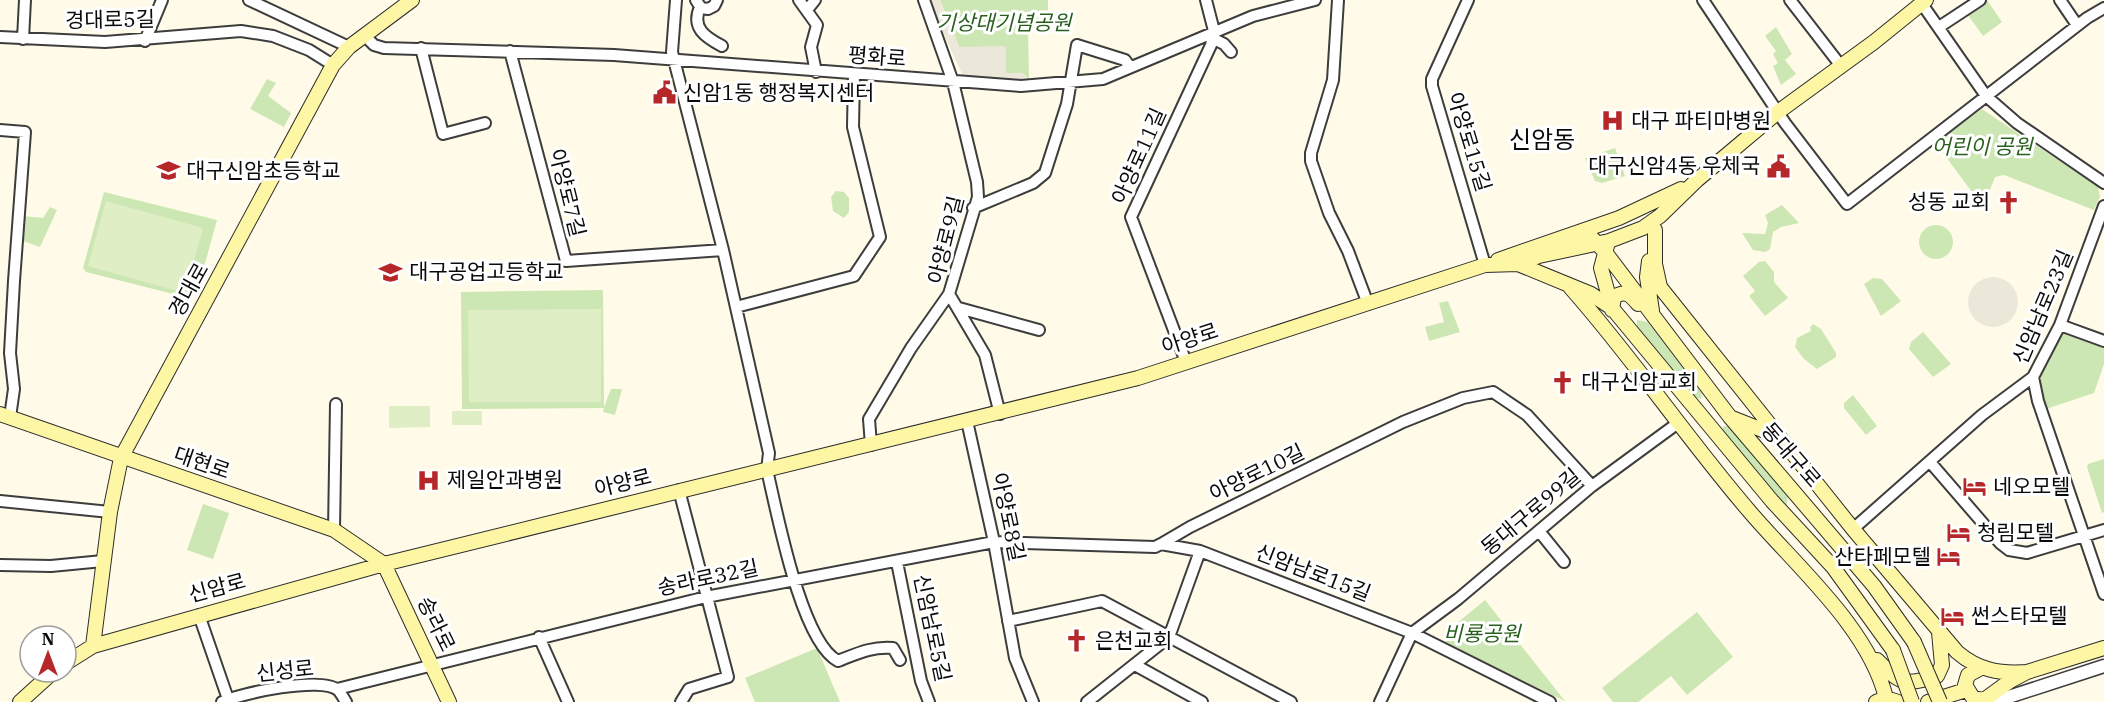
<svg xmlns="http://www.w3.org/2000/svg" width="2104" height="702" font-family="'IBM Plex Serif','Noto Sans KR',serif">
<style>
.green{fill:#cde7b4}
.pitch{fill:#dfeec5}
.plaza{fill:#ece8d9}
.lines{fill:none;stroke-linecap:round;stroke-linejoin:round}
.minor-casing{stroke:#3d3d3d;stroke-width:14}
.tertiary-casing{stroke:#3d3d3d;stroke-width:15}
.secondary-casing{stroke:#2c2c2c;stroke-width:16}
.minor{stroke:#fff;stroke-width:10}
.tertiary{stroke:#fff;stroke-width:12}
.secondary{stroke:#fdf6a4;stroke-width:14}
.secondary-bridge-casing{stroke:#2c2c2c;stroke-width:16;stroke-linecap:butt}
.secondary-bridge{stroke:#fdf6a4;stroke-width:14}
.labels{text-anchor:middle;stroke-width:6;stroke-linejoin:round;paint-order:stroke}
.street-label{font-size:21px;fill:#0a0a0a;stroke:#fff}
.park-label{font-size:21px;font-style:italic;fill:#295f1d;stroke:#fff}
.poi-label{font-size:21px;fill:#0a0a0a;stroke:#fff;text-anchor:start}
.quarter-label{font-size:24px;fill:#0a0a0a;stroke:#fff}
</style>
<rect width="100%" height="100%" fill="#fffbe8"/>
<path class="green" d="M940,0H1048V25L1028,26L1029,80L1023,73H1006V49L959,47Z
M1987,0L2002,22L1983,36L1967,14Z
M1776,27L1792,54L1785,60L1796,74L1781,85L1773,66L1778,63L1773,54L1776,51L1765,36Z
M267,79L276,83L268,96L291,113L284,127L250,109Z
M1982,109L2098,187L2100,197L2094,210L2004,175L1995,177L1983,207L1935,142Z
M1615,148L1625,176L1602,183L1595,181L1585,158Z
M836,191L844,192L849,198V212L844,218L833,211L831,197Z
M104,192L217,220L204,267L185,297L86,272L83,268Z
M1782,205L1799,223L1781,227L1773,232L1770,249L1765,252L1753,250L1742,233L1765,234L1768,223L1765,215Z
M50,207L57,210L40,247L23,241V216L43,218Z
M1919 242a17 17 0 1 1 34 0a17 17 0 1 1-34 0Z
M1765,261L1774,272V282L1788,298L1765,316L1749,296L1755,291L1743,276L1759,262Z
M1873,278L1882,279L1901,301L1881,316L1864,284Z
M603,290L604,407L611,389H622L615,415L603,412L604,408L462,409L461,292Z
M1448,301L1460,332L1429,341L1425,327L1444,322L1439,303Z
M1637,320L1648,322L1702,388L1701,399L1692,396L1637,330Z
M1813,324L1821,329L1836,353V357L1817,369L1804,359L1795,347L1797,338L1811,331L1810,327Z
M2062,327L2104,342V364L2094,393L2043,410L2035,377Z
M1923,332L1951,364L1933,377L1909,349L1911,342Z
M1853,395L1877,426L1866,435L1844,408V403Z
M1723,426L1734,427L1788,493L1787,505L1778,501L1723,436Z
M2104,459V512L2102,513L2087,467L2088,464Z
M203,504L229,513L213,559L187,550Z
M1485,600L1565,701L1445,644V633Z
M1697,612L1733,657L1687,695L1671,676L1638,702H1613L1602,688Z
M817,648L840,702H755L745,678Z"/>
<path class="pitch" d="M106,201L203,228L185,293L88,266Z
M601,309V402H469L468,310Z
M389,406H430V427L389,428Z
M452,411H482V425H452Z"/>
<path class="plaza" d="M928,0H940L959,47L1003,46L1006,48V73H1023L1029,83L968,79L963,76Z
M1968 302a25 25 0 1 1 50 0a25 25 0 1 1-50 0Z"/>
<g class="lines">
<defs>
<path id="minor" d="M249,0L349,47
M676,0L672,52L723,250L769,453L767,470C777,512 801,642 838,661C856,654 872,646 893,648L900,660
M696,0L701,8L708,9L714,6L717,0
M799,0L817,25L811,47L816,72
M924,0L953,82L977,182L978,197L949,294L985,355L1000,414
M1338,0L1333,80L1311,153V161L1329,213L1348,251L1368,304
M1468,0L1432,79V86L1485,265
M1703,0L1785,123L1847,204L2087,18L2104,8
M1790,0L1841,66
M2060,0L2077,25
M1922,4L1986,96L2017,123L2104,183
M700,7C691,28 705,37 722,46
M807,10L815,0
M1939,27L1980,0
M364,35L374,45L384,48L614,55L1021,86L1103,79L1253,16L1315,0
M0,37L105,42L241,31L273,36L309,50L333,65
M1212,38L1224,44L1231,52
M23,39L25,0
M145,41L162,0
M421,48L443,134L485,123
M510,51L566,261L723,250
M0,130L25,132L14,281L10,353L14,389L10,417
M2104,206L2060,325L2033,377L2038,401L2104,594
M973,208L1033,183L1045,173L1067,104L1077,45L1125,60L1130,67
M736,307L854,276L880,237L853,127L854,75
M959,308L1039,330
M2060,325L2104,341
M1186,362L1131,217L1211,45L1214,31L1206,0
M967,421L994,542L1015,658L1033,702
M871,445L869,419L911,348L949,294
M1930,462L2000,543L2009,550L2027,553L2104,530
M679,490L728,677L689,689L681,702
M0,501L110,512
M1853,529L1982,415L2033,377
M334,530L336,404
M1539,531L1564,562
M1161,544L1190,527L1403,422L1463,398L1493,392L1527,415L1592,486
M897,562L921,681L929,702
M0,565L51,566L103,561
M199,615L228,699
M1008,621L1102,601L1291,702
M539,637L568,702
M1135,665L1202,702
M337,689L706,597L994,542L1155,547L1161,544L1200,551L1412,633L1550,702
M222,702C242,693 321,676 338,690C341,693 344,699 346,702
M1087,702L1169,637L1200,551
M1380,702L1412,633L1458,599L1592,486L1678,423"/>
<path id="tertiary" d="M1993,702L2104,666"/>
<path id="secondary" d="M1655,230V264L1660,287L1853,529L1957,652C1978,670 1999,674 2027,672
M1572,235L1592,238L1605,252L1730,417L1874,586L1914,642
M1607,246L1601,268L1612,308
M1498,260L1619,218L1681,189
M1649,261L1647,277L1652,311
M1518,264L1591,294L1612,308L1772,501L1833,567L1893,650
M1570,287C1634,359 1687,439 1750,512C1796,566 1869,628 1886,698
M1612,310L1614,297C1625,290 1630,294 1638,304
M0,414L334,530L384,564L449,702
M1732,418L1775,435
M93,646L110,512L121,458L333,65L349,47L412,0
M1877,660C1901,684 1903,686 1937,676L1942,665L1939,632
M66,663L93,646L384,564L1138,378L1485,265L1518,264L1539,256L1609,241L1643,228L1660,216L1697,180L1778,112L1874,42L1926,0
M1981,668L1968,675L1965,685L1973,698L1984,700L2010,681L2027,672L2104,648
M20,702L53,672
M1876,702L1886,698L1898,702
M1928,702L1966,690"/>
</defs>
<use href="#minor" class="minor-casing"/>
<use href="#tertiary" class="tertiary-casing"/>
<use href="#secondary" class="secondary-casing"/>
<use href="#minor" class="minor"/>
<use href="#tertiary" class="tertiary"/>
<use href="#secondary" class="secondary"/>
<defs>
<path id="secondary-bridge" d="M1914,642L1940,702
M1893,650L1912,702"/>
</defs>
<use href="#secondary-bridge" class="secondary-bridge-casing"/>
<use href="#secondary-bridge" class="secondary-bridge"/>
</g>
<defs>
<symbol id="civic-bare" viewBox="-9 -9 18 18"><path d="M-.6-6.5H3V-4.5H.6V-3L4-1V1h2V6H-6V1h2V-1L-.6-3ZM-1.2 2.5V6h2.4V2.5Z" fill="#b62729" stroke="#fff" stroke-width="2.5" paint-order="stroke"/></symbol>
<symbol id="hospital-bare" viewBox="-9 -9 18 18"><path d="M-5-5h3v3.5h4V-5h3V5h-3V1.5h-4V5h-3Z" fill="#b62729" stroke="#fff" stroke-width="2.5" paint-order="stroke"/></symbol>
<symbol id="school-bare" viewBox="-9 -9 18 18"><path d="M0-5L7-2L0 1L-7-2ZM-4 1L0 2.5L4 1V4Q0 6-4 4Z" fill="#b62729" stroke="#fff" stroke-width="2.5" paint-order="stroke"/></symbol>
<symbol id="church-bare" viewBox="-9 -9 18 18"><path d="M-1.2-6h2.4v3.5h3.3v2.4h-3.3V6h-2.4V-.1h-3.3v-2.4h3.3Z" fill="#b62729" stroke="#fff" stroke-width="2.5" paint-order="stroke"/></symbol>
<symbol id="hotel-bare" viewBox="-9 -9 18 18"><path d="M-6-4.5h1.5V1H6V5H4.5V3h-9V5H-6ZM-4 0a1.8 1.8 0 1 1 3.6 0ZM.5 0V-2.5h3Q6-2.5 6 0Z" fill="#b62729" stroke="#fff" stroke-width="2.5" paint-order="stroke"/></symbol>
</defs>
<g fill-rule="evenodd">
<use href="#civic-bare" x="648" y="76" width="33" height="33"/>
<use href="#hospital-bare" x="1596" y="104" width="33" height="33"/>
<use href="#civic-bare" x="1762" y="150" width="33" height="33"/>
<use href="#school-bare" x="152" y="154" width="33" height="33"/>
<use href="#church-bare" x="1992" y="186" width="33" height="33"/>
<use href="#school-bare" x="374" y="256" width="33" height="33"/>
<use href="#church-bare" x="1546" y="366" width="33" height="33"/>
<use href="#hospital-bare" x="412" y="464" width="33" height="33"/>
<use href="#hotel-bare" x="1958" y="470" width="33" height="33"/>
<use href="#hotel-bare" x="1942" y="516" width="33" height="33"/>
<use href="#hotel-bare" x="1932" y="540" width="33" height="33"/>
<use href="#hotel-bare" x="1936" y="600" width="33" height="33"/>
<use href="#church-bare" x="1060" y="624" width="33" height="33"/>
</g>
<g class="labels">
<g class="street-label">
<text transform="translate(110 20) rotate(-1)" y="7">경대로5길</text>
<text transform="translate(877 57) rotate(4)" y="7">평화로</text>
<text transform="translate(1469 142) rotate(73)" y="7">아양로15길</text>
<text transform="translate(1139 156) rotate(-66)" y="7">아양로11길</text>
<text transform="translate(567 193) rotate(76)" y="7">아양로7길</text>
<text transform="translate(946 240) rotate(-76)" y="7">아양로9길</text>
<text transform="translate(189 290) rotate(-61)" y="7">경대로</text>
<text transform="translate(2043 307) rotate(-67)" y="7">신암남로23길</text>
<text transform="translate(1190 339) rotate(-18)" y="7">아양로</text>
<text transform="translate(1791 455) rotate(49)" y="7">동대구로</text>
<text transform="translate(202 463) rotate(19)" y="7">대현로</text>
<text transform="translate(1257 473) rotate(-26)" y="7">아양로10길</text>
<text transform="translate(623 483) rotate(-14)" y="7">아양로</text>
<text transform="translate(1531 512) rotate(-40)" y="7">동대구로99길</text>
<text transform="translate(1008 517) rotate(78)" y="7">아양로8길</text>
<text transform="translate(1313 573) rotate(21)" y="7">신암남로15길</text>
<text transform="translate(708 578) rotate(-12)" y="7">송라로32길</text>
<text transform="translate(217 588) rotate(-15)" y="7">신암로</text>
<text transform="translate(436 624) rotate(64)" y="7">송라로</text>
<text transform="translate(932 628) rotate(78)" y="7">신암남로5길</text>
<text transform="translate(285 671) rotate(-6)" y="7">신성로</text>
</g>
<g class="park-label">
<text x="1004" y="30">기상대기념공원</text>
<text x="1982" y="154">어린이 공원</text>
<text x="1482" y="641">비룡공원</text>
</g>
<g class="poi-label">
<text x="683" y="100">신암1동 행정복지센터</text>
<text x="1631" y="128">대구 파티마병원</text>
<text x="1760" y="173" text-anchor="end">대구신암4동 우체국</text>
<text x="186" y="178">대구신암초등학교</text>
<text x="1990" y="209" text-anchor="end">성동 교회</text>
<text x="409" y="279">대구공업고등학교</text>
<text x="1581" y="389">대구신암교회</text>
<text x="447" y="487">제일안과병원</text>
<text x="1993" y="494">네오모텔</text>
<text x="1977" y="540">청림모텔</text>
<text x="1931" y="564" text-anchor="end">산타페모텔</text>
<text x="1971" y="623">썬스타모텔</text>
<text x="1095" y="648">은천교회</text>
</g>
<g class="quarter-label">
<text x="1542" y="148">신암동</text>
</g>
</g>
<g transform="translate(48 654)"><circle r="28" fill="#ffffff" stroke="#9d9d9d" stroke-width="1.5"/>
<path d="M0-4.5L10 22L0 15L-10 22Z" fill="#b62729"/>
<text y="-9" font-size="16" font-weight="bold" text-anchor="middle" fill="#0a0a0a">N</text>
</g>
</svg>
